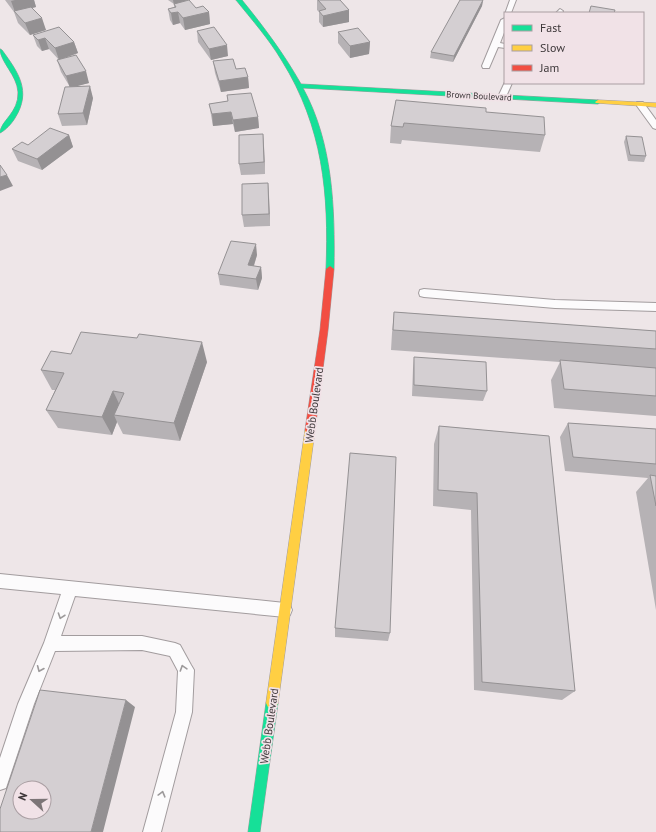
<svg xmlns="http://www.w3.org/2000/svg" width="656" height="832" font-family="'PT Sans',sans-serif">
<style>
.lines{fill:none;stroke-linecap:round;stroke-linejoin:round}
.lane-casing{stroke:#a29c9e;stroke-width:2}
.fast-casing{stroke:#a29c9e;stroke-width:1}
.slow-casing{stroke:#a29c9e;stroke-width:1}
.jam-casing{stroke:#a29c9e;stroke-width:1}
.lane{fill:#fcfbfc;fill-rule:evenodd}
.fast{fill:#16e098;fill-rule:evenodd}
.slow{fill:#ffcf43;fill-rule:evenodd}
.jam{fill:#f24e42;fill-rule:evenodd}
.wall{fill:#b6b2b5}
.shaded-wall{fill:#949193}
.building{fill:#d4cfd2;stroke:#949193;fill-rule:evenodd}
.oneway{stroke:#9d9a9b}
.labels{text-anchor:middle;stroke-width:3.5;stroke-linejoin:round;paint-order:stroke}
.far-street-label{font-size:9px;fill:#3e383a;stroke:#f1e2e7}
.street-label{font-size:11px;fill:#3e383a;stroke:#f1e2e7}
</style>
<rect width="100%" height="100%" fill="#eee6e8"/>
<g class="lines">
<defs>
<path id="lane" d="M510,0H516L511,13L505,14Z
M560,9L563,11L562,13H556Z
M505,18V30L500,43L505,44V48L498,47L489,68H483L482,66L501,20Z
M505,82V83H512L505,99H499L498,97Z
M637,102H643L656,120V129L653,128L637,106Z
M424,289L555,300L656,303V311L555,308L424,297L420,296L419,293L420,290Z
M0,574L285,603L290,605L292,610L290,615L285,617L75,596L61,636H142L175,643L180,645L191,665L194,670L192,712L161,832H143L176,712L178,671L170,656L142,650L55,651L34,704L6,788L0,790V758L18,704L44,643L61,594L0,588Z"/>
<path id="fast" d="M236,0H242C264,27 284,54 301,84L598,100L601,102L598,104L303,88C333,143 335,208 334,269L330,272L326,269C329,194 323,127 282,61C269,39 252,20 236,0Z
M0,49L2,50C18,72 32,91 15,118C12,123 6,130 0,133C0,121 19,113 18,92C17,75 0,62 0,49Z
M272,697L276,699L278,703L260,832H248L266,703L268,699Z"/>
<path id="slow" d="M598,100L656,103V107L596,103L595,102Z
M310,426L313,427L315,430L278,703L276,707L272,709L268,707L266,703L305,430L307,427Z"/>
<path id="jam" d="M330,266L334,269L328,330L315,430L313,433H307L305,430L320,330L326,269Z"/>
</defs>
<use href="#lane" class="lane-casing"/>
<use href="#fast" class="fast-casing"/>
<use href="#slow" class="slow-casing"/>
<use href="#jam" class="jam-casing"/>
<use href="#lane" class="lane"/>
<use href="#fast" class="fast"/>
<use href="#slow" class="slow"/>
<use href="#jam" class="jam"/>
</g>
<path class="wall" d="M5,0H34L36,7L32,8L46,30L30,35L18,23L14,12Z
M168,0H188L184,1L196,8L209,12L210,24L185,30L180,23L173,25L170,20L168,9L174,7V4Z
M317,0H340L349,10V22L323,27L319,22V12L317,10Z
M483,0L482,6L453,62L430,58L431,52Z
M197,31L228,56L211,60L198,42Z
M338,32L370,42L369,54L350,58L338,43Z
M33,35L74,42L78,53L59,60L49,49L42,51L37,46Z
M57,60L89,83L72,87L93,98L87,125L62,126L58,114L70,87L61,72Z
M213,61L236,69L248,77L249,88L221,92L215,73Z
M227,95L258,117L259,128L235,132L233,124L213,126L209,104L228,101Z
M396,100L486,112L545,135L540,152L402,140L401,144L390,143L391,126Z
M263,134L265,174L241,175L239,164Z
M69,135L73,147L42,170L18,161L12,149L28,145Z
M626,136L646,156L644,162L628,161L624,142Z
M268,183L270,226L244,227L242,215Z
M257,255L254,266L261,267L262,278L258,290L220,285L218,274Z
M394,312L656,331V416L554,408L551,380L560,362L391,350L392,333Z
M71,354L207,362L180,441L123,434L117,422L112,435L58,428L46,410L55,390H52L41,370Z
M414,357L487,391L483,401L412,396L413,368Z
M568,423L656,429V610L636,492L648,478L565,471L560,437Z
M439,426L549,436L575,691L562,700L474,690L471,510L433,506L434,444Z
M335,628L390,633L388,641L335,637Z"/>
<path class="shaded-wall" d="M15,0H34L36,7L15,12L11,1Z
M173,0H188L174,5Z
M483,0L482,6L453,62L454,56Z
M349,10V22L323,27V16Z
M178,12L180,23L173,25L171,13Z
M209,12L210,24L185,30L183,18Z
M42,18L46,30L30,35L25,23Z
M45,38L49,49L42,51L38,40Z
M74,42L78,53L59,60L55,48Z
M370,42L369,54L350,58V46Z
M227,45L228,56L211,60L209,49Z
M86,71L89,83L70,88L66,76Z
M248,77L249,88L221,92L219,81Z
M90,86L93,98L87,125L83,113Z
M231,112L233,124L213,126L212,114Z
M258,117L259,128L235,132L233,120Z
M263,134L264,146L265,174L264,162Z
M69,135L73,147L42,170L37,159Z
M7,175L13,186L0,191V177Z
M268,183L269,195L270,226L269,214Z
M256,244L257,255L250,277L248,265Z
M261,267L262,278L258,290L256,279Z
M202,342L207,362L180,441L174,423Z
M113,391L122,410L114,415L117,422L112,435L102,417Z
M126,700L135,707L103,832H91Z"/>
<path class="building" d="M189,0L196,8L203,6L209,12L183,18L178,12L171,13L168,9L176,7L174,4Z
M318,0H340L349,10L323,16L319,11L326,9Z
M460,0H483L454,56L431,52Z
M591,6L615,10L614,13H589Z
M31,7L42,18L25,23L14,11Z
M59,27L74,42L55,48L45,38L38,40L33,35Z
M214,27L227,45L209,49L197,31Z
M358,28L370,42L350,46L338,32Z
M76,55L86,71L66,76L57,60Z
M233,59L236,69L245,68L248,77L219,81L213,61Z
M90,86L83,113L58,114L65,87Z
M251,93L258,117L233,120L231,112L212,114L209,104L228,101L227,95Z
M396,100L486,108V112L544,117L545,135L404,123L403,127L391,126Z
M50,128L69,135L37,159L12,149L22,142L28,145Z
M263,134L264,162L239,164V135Z
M626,136L642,137L646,156L630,155Z
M0,165L7,175L0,177Z
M268,183L269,214L242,215V184Z
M231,241L256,244L248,265L261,267L256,279L218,274Z
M394,312L656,331V349L393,330Z
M81,332L137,338L139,334L202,342L174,423L114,415L124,393L113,391L102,417L46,410L64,373L41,370L51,351L71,354Z
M414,357L486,362L487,391L414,385Z
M560,360L656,368V396L564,389Z
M568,423L656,429V464L573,457Z
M439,426L549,436L575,691L482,682L477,493L438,490Z
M350,453L396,457L390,633L335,628Z
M650,475L656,476V506Z
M40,690L126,700L91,832H0V809ZM20,788H44V812H20Z"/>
<defs><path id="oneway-chevron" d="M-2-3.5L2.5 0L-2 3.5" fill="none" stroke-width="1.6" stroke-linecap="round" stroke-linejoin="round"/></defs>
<g class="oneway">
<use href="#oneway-chevron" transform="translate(61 616) rotate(109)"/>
<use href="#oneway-chevron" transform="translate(183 668) rotate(-108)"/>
<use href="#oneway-chevron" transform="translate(40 669) rotate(113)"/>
<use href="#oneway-chevron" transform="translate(162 794) rotate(-75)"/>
</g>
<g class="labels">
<g class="far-street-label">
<text transform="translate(479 96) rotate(3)" y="3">Brown Boulevard</text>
</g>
<g class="street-label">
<text transform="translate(314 405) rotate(-82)" y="4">Webb Boulevard</text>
<text transform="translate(269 726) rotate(-82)" y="4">Webb Boulevard</text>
</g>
</g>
<rect x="504" y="12" width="140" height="72" fill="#f1e2e7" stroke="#a99ea2"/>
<rect x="512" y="25" width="20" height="6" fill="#16e098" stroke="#a99ea2"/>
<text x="540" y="32" font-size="12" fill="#3e383a">Fast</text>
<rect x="512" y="45" width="20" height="6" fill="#ffcf43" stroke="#a99ea2"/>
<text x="540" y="52" font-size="12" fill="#3e383a">Slow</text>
<rect x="512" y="65" width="20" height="6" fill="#f24e42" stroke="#a99ea2"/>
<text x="540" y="72" font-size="12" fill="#3e383a">Jam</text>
<g transform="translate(32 800) rotate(291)"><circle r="19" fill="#f1e2e7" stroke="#a99ea2"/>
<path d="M0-3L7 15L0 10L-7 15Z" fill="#7c7577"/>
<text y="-6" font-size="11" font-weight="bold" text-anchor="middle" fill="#3e383a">N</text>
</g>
</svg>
